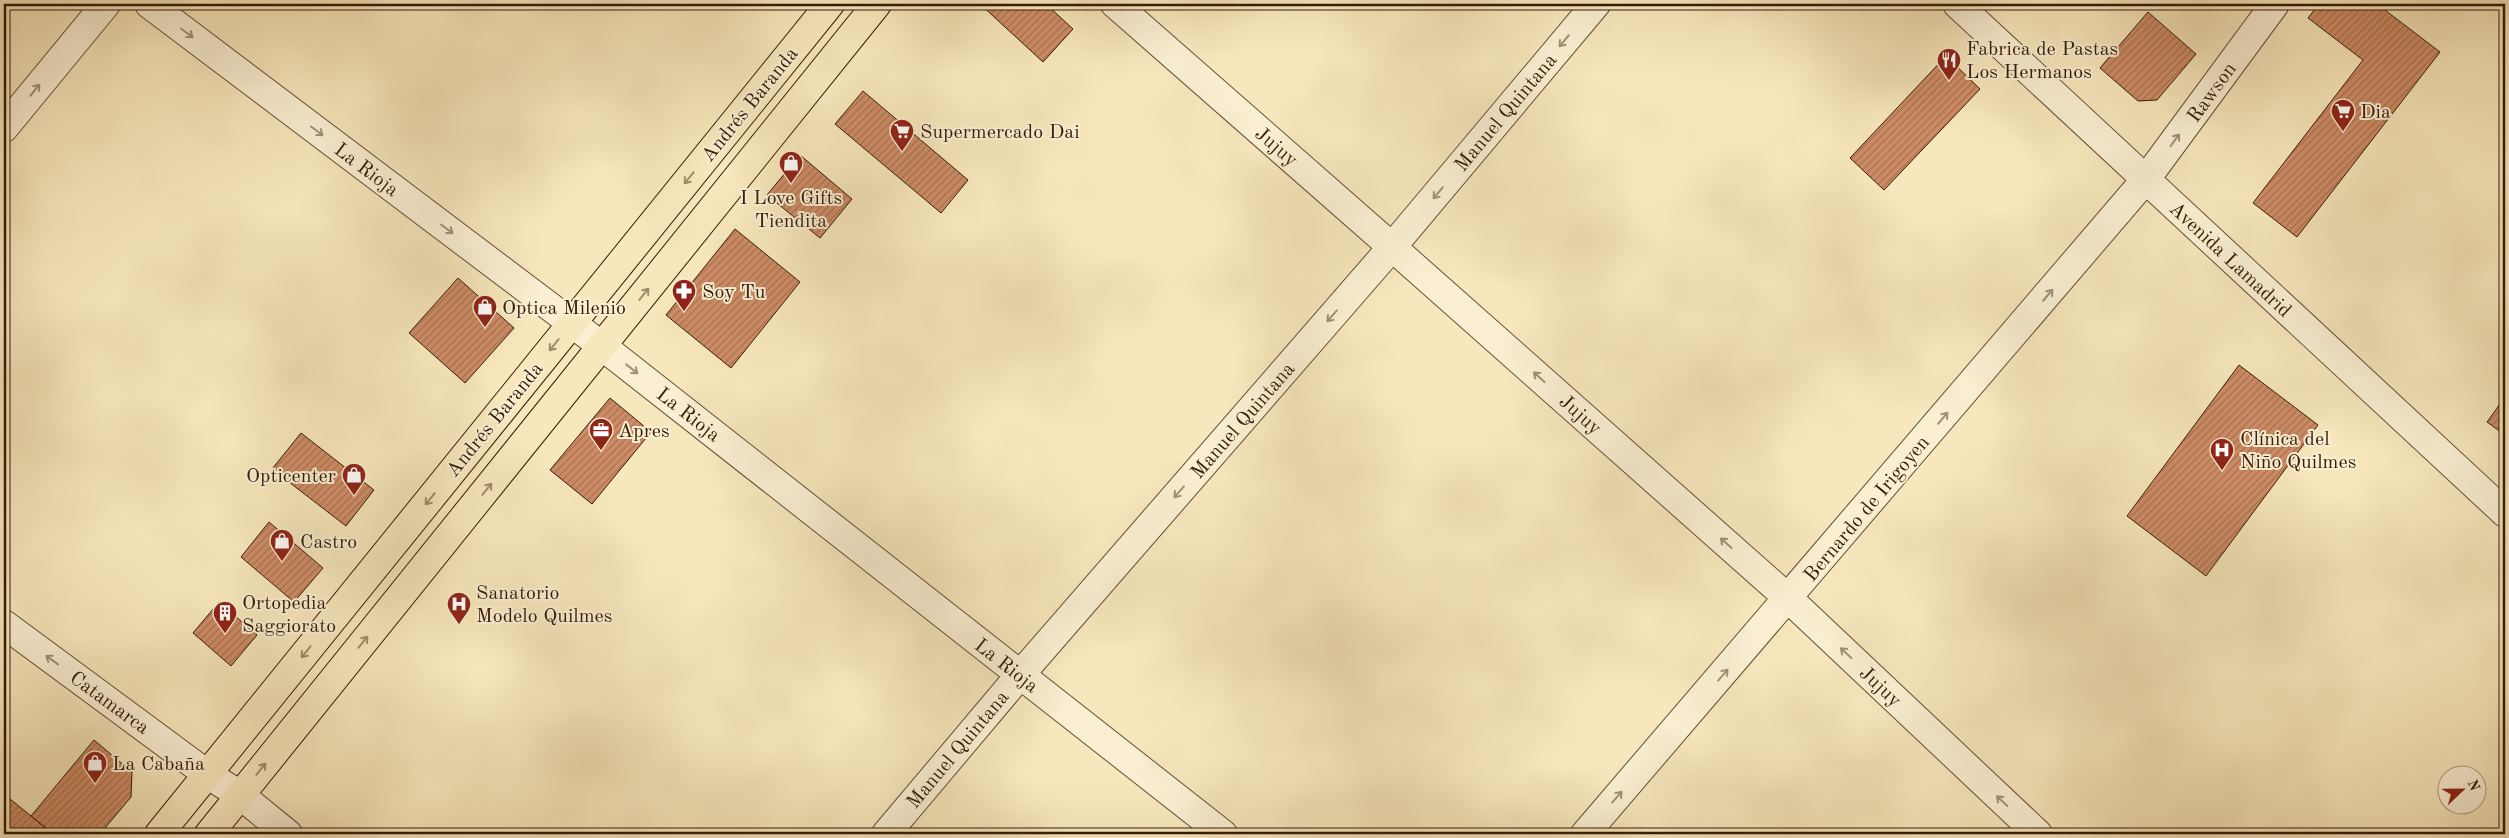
<svg xmlns="http://www.w3.org/2000/svg" width="2509" height="838" font-family="'Old Standard TT',serif">
<style>
.building{fill:url(#building-hatch);stroke:#341b07}
.lines{fill:none;stroke-linecap:round;stroke-linejoin:round}
.minor-casing{stroke:#654e34;stroke-width:30}
.major-casing{stroke:#341b07;stroke-width:30}
.minor{stroke:#faefd3;stroke-width:28}
.major{stroke:#f7e7bc;stroke-width:28}
.oneway{stroke:#a19077}
.oneway2{stroke:#9f8b6b}
.labels{text-anchor:middle;stroke-width:4;stroke-linejoin:round;paint-order:stroke}
.poi-label{font-size:20px;fill:#341b07;stroke:#faefd3;text-anchor:start}
.street-label{font-size:20px;fill:#341b07;stroke:#faefd3}
</style>
<defs>
<pattern id="building-hatch" width="6" height="6" patternUnits="userSpaceOnUse" patternTransform="scale(1.25)"><rect width="6" height="6" fill="#ce8c66"/><path d="M-1 1l2-2M0 6l6-6M5 7l2-2" fill="none" stroke="#a87252"/></pattern>
</defs>
<rect width="100%" height="100%" fill="#f7e7bc"/>
<filter id="stains"><feTurbulence type="fractalNoise" baseFrequency=".004" numOctaves="4"/><feColorMatrix values="0 0 0 0 .2 0 0 0 0 .09 0 0 0 0 .02 0 0 0 .5 -.17"/></filter>
<radialGradient id="worn" r=".72"><stop offset=".6" stop-color="#630" stop-opacity="0"/><stop offset="1" stop-color="#630" stop-opacity=".3"/></radialGradient>
<path class="building" d="M980,4H1046L1073,29L1043,62Z
M2319,4H2377L2440,52L2297,237L2253,203L2363,60L2308,18Z
M2148,12L2196,54L2157,100L2138,101L2100,68Z
M1946,56L1980,89L1884,190L1850,158Z
M863,91L968,180L941,213L835,124Z
M800,155L852,199L820,238L767,195Z
M735,229L800,282L731,368L666,315Z
M458,278L514,328L465,383L409,333Z
M2239,365L2318,425L2206,576L2127,516Z
M2505,397V435L2487,422Z
M610,398L651,432L592,504L550,470Z
M301,433L374,490L346,526L272,469Z
M269,522L323,568L294,602L241,557Z
M219,602L257,635L231,666L193,633Z
M94,740L132,772L131,797L100,834H53L31,816Z
M4,794L31,816L53,834H4Z"/>
<g class="lines">
<defs>
<path id="minor" d="M149,4L602,346L1223,834
M1115,4L1392,247L1789,599L2038,834
M1957,4L2505,513
M4,128L106,4
M4,624L207,774L240,795L288,834
M886,834L1020,675L1392,247L1596,4
M1585,834L2146,179L2275,4"/>
<path id="major" d="M159,834L830,4
M209,834L877,4"/>
</defs>
<use href="#minor" class="minor-casing"/>
<use href="#major" class="major-casing"/>
<use href="#minor" class="minor"/>
<use href="#major" class="major"/>
</g>
<defs><path id="oneway-shaft" d="M-6 0H5M1.5-3L5.5 0L1.5 3" fill="none" stroke-width="1.6" stroke-linecap="round" stroke-linejoin="round" transform="scale(1.25)"/></defs>
<g class="oneway">
<use href="#oneway-shaft" transform="translate(187 33) rotate(37)"/>
<use href="#oneway-shaft" transform="translate(1564 41) rotate(130)"/>
<use href="#oneway-shaft" transform="translate(35 90) rotate(-51)"/>
<use href="#oneway-shaft" transform="translate(317 131) rotate(37)"/>
<use href="#oneway-shaft" transform="translate(2175 140) rotate(-54)"/>
<use href="#oneway-shaft" transform="translate(1438 193) rotate(130)"/>
<use href="#oneway-shaft" transform="translate(447 229) rotate(37)"/>
<use href="#oneway-shaft" transform="translate(2048 295) rotate(-50)"/>
<use href="#oneway-shaft" transform="translate(1332 316) rotate(131)"/>
<use href="#oneway-shaft" transform="translate(632 369) rotate(38)"/>
<use href="#oneway-shaft" transform="translate(1539 377) rotate(-138)"/>
<use href="#oneway-shaft" transform="translate(1943 418) rotate(-50)"/>
<use href="#oneway-shaft" transform="translate(1179 492) rotate(131)"/>
<use href="#oneway-shaft" transform="translate(1726 543) rotate(-138)"/>
<use href="#oneway-shaft" transform="translate(1846 653) rotate(-137)"/>
<use href="#oneway-shaft" transform="translate(52 660) rotate(-144)"/>
<use href="#oneway-shaft" transform="translate(1723 675) rotate(-49)"/>
<use href="#oneway-shaft" transform="translate(1617 797) rotate(-49)"/>
<use href="#oneway-shaft" transform="translate(2002 801) rotate(-137)"/>
</g>
<g class="oneway2">
<use href="#oneway-shaft" transform="translate(689 178) rotate(129)"/>
<use href="#oneway-shaft" transform="translate(644 294) rotate(-51)"/>
<use href="#oneway-shaft" transform="translate(554 345) rotate(129)"/>
<use href="#oneway-shaft" transform="translate(487 489) rotate(-51)"/>
<use href="#oneway-shaft" transform="translate(430 499) rotate(129)"/>
<use href="#oneway-shaft" transform="translate(363 642) rotate(-51)"/>
<use href="#oneway-shaft" transform="translate(306 652) rotate(129)"/>
<use href="#oneway-shaft" transform="translate(261 769) rotate(-51)"/>
</g>
<defs>
<symbol id="restaurant-pin" viewBox="-11 -11 22 30"><path d="M0 17L-7.5 6A9.5 9.5 0 1 1 7.5 6Z" fill="#8f2418" stroke="#faefd3"/><path d="M-5-6h1v4h1v-4h1v4h1v-4h1v5L-1.5 .5V6h-2V.5L-5-1ZM5-6V6H3V1.5H1.5Q1.5-4 5-6Z" fill="#fff"/></symbol>
<symbol id="supermarket-pin" viewBox="-11 -11 22 30"><path d="M0 17L-7.5 6A9.5 9.5 0 1 1 7.5 6Z" fill="#8f2418" stroke="#faefd3"/><path d="M-6-5.5h2.5l.6 2H6L4.5 2H-2.5L-4.4-4H-6ZM-1.5 3.2a1.3 1.3 0 1 0 .1 0ZM3 3.2a1.3 1.3 0 1 0 .1 0Z" fill="#fff"/></symbol>
<symbol id="shop-pin" viewBox="-11 -11 22 30"><path d="M0 17L-7.5 6A9.5 9.5 0 1 1 7.5 6Z" fill="#8f2418" stroke="#faefd3"/><path d="M-5-2.5h2.3a2.7 3.5 0 0 1 5.4 0H5L5.5 6h-11ZM-1.5-2.5h3a1.5 2.3 0 0 0-3 0Z" fill="#fff"/></symbol>
<symbol id="pharmacy-pin" viewBox="-11 -11 22 30"><path d="M0 17L-7.5 6A9.5 9.5 0 1 1 7.5 6Z" fill="#8f2418" stroke="#faefd3"/><path d="M-2-6h4v4h4v4h-4v4h-4v-4h-4v-4h4Z" fill="#fff"/></symbol>
<symbol id="office-pin" viewBox="-11 -11 22 30"><path d="M0 17L-7.5 6A9.5 9.5 0 1 1 7.5 6Z" fill="#8f2418" stroke="#faefd3"/><path d="M-6-3h4V-5.5h4V-3h4V5H-6ZM-1-4.5V-3h2v-1.5ZM-6 0V1H6V0Z" fill="#fff"/></symbol>
<symbol id="hospital-pin" viewBox="-11 -11 22 30"><path d="M0 17L-7.5 6A9.5 9.5 0 1 1 7.5 6Z" fill="#8f2418" stroke="#faefd3"/><path d="M-5-5h3v3.5h4V-5h3V5h-3V1.5h-4V5h-3Z" fill="#fff"/></symbol>
<symbol id="building-pin" viewBox="-11 -11 22 30"><path d="M0 17L-7.5 6A9.5 9.5 0 1 1 7.5 6Z" fill="#8f2418" stroke="#faefd3"/><path d="M-4-6H4V6H1V3H-1V6H-4ZM-2.5-4.3h1.7v1.8h-1.7ZM.8-4.3h1.7v1.8H.8ZM-2.5-1h1.7V.8h-1.7ZM.8-1h1.7V.8H.8Z" fill="#fff"/></symbol>
</defs>
<g fill-rule="evenodd">
<use href="#restaurant-pin" x="1935" y="46" width="28" height="38"/>
<use href="#supermarket-pin" x="2329" y="97" width="28" height="38"/>
<use href="#supermarket-pin" x="888" y="117" width="28" height="38"/>
<use href="#shop-pin" x="777" y="149" width="28" height="38"/>
<use href="#pharmacy-pin" x="670" y="277" width="28" height="38"/>
<use href="#shop-pin" x="471" y="293" width="28" height="38"/>
<use href="#office-pin" x="587" y="416" width="28" height="38"/>
<use href="#hospital-pin" x="2208" y="436" width="28" height="38"/>
<use href="#shop-pin" x="340" y="461" width="28" height="38"/>
<use href="#shop-pin" x="268" y="527" width="28" height="38"/>
<use href="#hospital-pin" x="445" y="590" width="28" height="38"/>
<use href="#building-pin" x="211" y="599" width="28" height="38"/>
<use href="#shop-pin" x="81" y="749" width="28" height="38"/>
</g>
<g class="labels">
<g class="poi-label">
<text x="1966" y="55">Fabrica de Pastas<tspan x="1966" dy="23">Los Hermanos</tspan></text>
<text x="2360" y="118">Dia</text>
<text x="920" y="138">Supermercado Dai</text>
<text x="791" y="204" text-anchor="middle">I Love Gifts<tspan x="791" dy="23">Tiendita</tspan></text>
<text x="702" y="298">Soy Tu</text>
<text x="502" y="314">Optica Milenio</text>
<text x="618" y="437">Apres</text>
<text x="2240" y="445">Clínica del<tspan x="2240" dy="23">Niño Quilmes</tspan></text>
<text x="336" y="482" text-anchor="end">Opticenter</text>
<text x="300" y="548">Castro</text>
<text x="476" y="599">Sanatorio<tspan x="476" dy="23">Modelo Quilmes</tspan></text>
<text x="242" y="609">Ortopedia<tspan x="242" dy="23">Saggiorato</tspan></text>
<text x="112" y="770">La Cabaña</text>
</g>
<g class="street-label">
<text transform="translate(2211 92) rotate(-54)" y="7">Rawson</text>
<text transform="translate(749 104) rotate(-51)" y="7">Andrés Baranda</text>
<text transform="translate(1505 112) rotate(-50)" y="7">Manuel Quintana</text>
<text transform="translate(1277 146) rotate(41)" y="7">Jujuy</text>
<text transform="translate(367 169) rotate(37)" y="7">La Rioja</text>
<text transform="translate(2231 259) rotate(43)" y="7">Avenida Lamadrid</text>
<text transform="translate(689 414) rotate(38)" y="7">La Rioja</text>
<text transform="translate(1581 414) rotate(42)" y="7">Jujuy</text>
<text transform="translate(494 419) rotate(-51)" y="7">Andrés Baranda</text>
<text transform="translate(1242 420) rotate(-49)" y="7">Manuel Quintana</text>
<text transform="translate(1866 508) rotate(-50)" y="7">Bernardo de Irigoyen</text>
<text transform="translate(1007 665) rotate(38)" y="7">La Rioja</text>
<text transform="translate(1881 686) rotate(43)" y="7">Jujuy</text>
<text transform="translate(110 702) rotate(36)" y="7">Catamarca</text>
<text transform="translate(957 749) rotate(-50)" y="7">Manuel Quintana</text>
</g>
</g>
<rect width="2509" height="838" fill="none" stroke="#f7e7bc" stroke-width="20"/>
<rect x="5" y="5" width="2499" height="828" fill="none" stroke="#341b07" stroke-width="2.5"/>
<rect x="10" y="10" width="2489" height="818" fill="none" stroke="#341b07"/>
<g transform="translate(2462 790) rotate(68)"><circle r="24" fill="#faefd3" stroke="#ab9a81"/>
<path d="M0-4L9 19L0 12L-9 19Z" fill="#8f2418"/>
<text y="-8" font-size="14" font-weight="bold" text-anchor="middle" fill="#341b07">N</text>
</g>
<rect width="100%" height="100%" filter="url(#stains)"/>
<rect width="100%" height="100%" fill="url(#worn)"/>
</svg>
